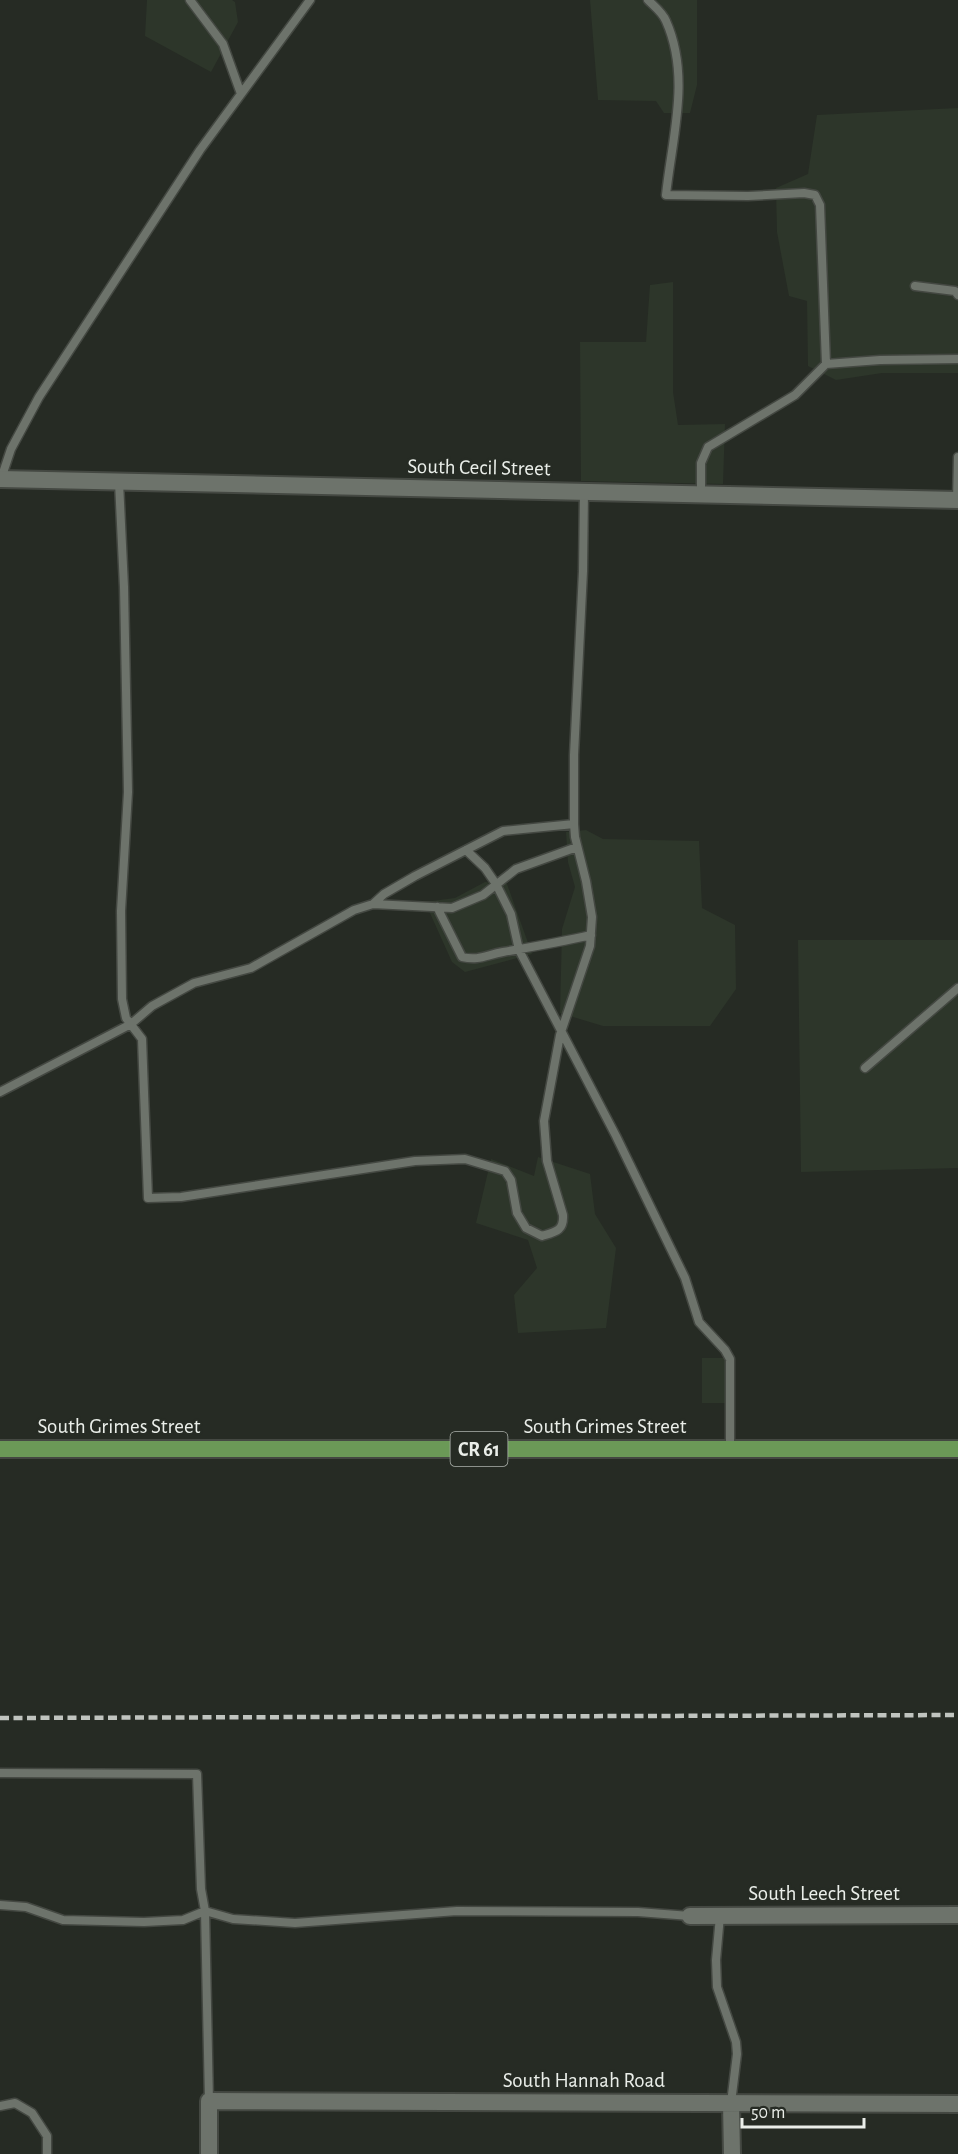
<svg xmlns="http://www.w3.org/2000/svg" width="958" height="2154" font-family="'Alegreya Sans',sans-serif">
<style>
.built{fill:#2d362a}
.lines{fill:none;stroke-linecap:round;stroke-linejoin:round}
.service-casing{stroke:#444842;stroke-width:11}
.minor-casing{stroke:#444842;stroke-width:20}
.primary-casing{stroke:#444842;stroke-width:20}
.service{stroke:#6d736b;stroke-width:8}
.minor{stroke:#6d736b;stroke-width:16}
.primary{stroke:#6b9957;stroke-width:16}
.rail{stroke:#c0c4bf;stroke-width:4.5;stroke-dasharray:9 4.5;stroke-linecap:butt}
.labels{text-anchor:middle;stroke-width:5;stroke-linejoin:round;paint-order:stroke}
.shield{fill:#262b24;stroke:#afb4ae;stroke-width:1.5}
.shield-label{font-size:20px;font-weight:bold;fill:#eaeee9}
.street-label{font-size:21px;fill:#eaeee9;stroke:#262b24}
</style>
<rect width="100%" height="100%" fill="#262b24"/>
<path class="built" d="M147,0H232L235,2L238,22L211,72L145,36Z
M590,0H697V85L690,113H664L656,101L598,100Z
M958,108V373H882L836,380L808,366L807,301L789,296L777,232L776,188L808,174L817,115Z
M673,282V392L678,425L725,424L723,484L581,481L580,342H646L650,285Z
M586,830L603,839L699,841L702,908L735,925L736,989L710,1026H603L560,1013L562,929L575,887L568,862L566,832Z
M485,882L507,884L532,954L465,972L452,962L425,902L455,898Z
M798,940H958V1168L801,1172Z
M538,1157L590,1174L595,1214L616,1248L606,1328L518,1333L514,1295L537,1268L528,1240L476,1223L491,1159L534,1176Z
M702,1358H727V1403H702Z"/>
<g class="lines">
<defs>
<path id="service" d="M190,0L223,44L241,94
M648,0C654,6 663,13 666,21C691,77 672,137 666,195L748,196L804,193L815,195L820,205L826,364
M915,286L955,291L958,295
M1,479L11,449L39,397L200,150L310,0
M119,482L124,587L128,792L121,911L122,999L126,1018L142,1039L148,1198L181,1197L415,1161L465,1159L505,1171L511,1180L517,1213L526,1228L542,1236C555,1232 564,1231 563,1215L547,1161L544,1121L560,1035L590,946L592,917L586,881L575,837L574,824V755L583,571L584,492
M701,494V463L708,447L795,395L826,364L880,360L958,359
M957,500L958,457
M466,850L485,868L496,884L511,914L519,950L616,1136L685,1278L699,1322L725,1350L730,1359V1449
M373,904L384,894L415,876L503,831L574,824
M437,907L462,957C479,961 486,955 503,952C532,947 561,942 591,935
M865,1068L958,988
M0,1092L131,1024L152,1006L194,983L251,968L354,910L373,904L452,908L483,895L516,869L577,847
M0,1773L197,1774L201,1889L205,1911L209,2101
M0,1905L26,1907L63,1920L144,1922L183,1920L205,1911L233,1919L295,1923L457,1911L638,1912L690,1916
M720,1916L716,1960L717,1987L736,2042L737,2054L731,2103
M0,2106L15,2103L32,2113L47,2136V2154"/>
<path id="minor" d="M0,479L958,500
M690,1916L958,1915
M731,2103L732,2154
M209,2154V2101L958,2104"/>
<path id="primary" d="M0,1449H958"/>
</defs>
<use href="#service" class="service-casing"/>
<use href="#minor" class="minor-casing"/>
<use href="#primary" class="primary-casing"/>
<use href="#service" class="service"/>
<use href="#minor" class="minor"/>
<use href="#primary" class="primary"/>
<path class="rail" d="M0,1718L958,1715"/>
</g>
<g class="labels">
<rect class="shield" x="450.5" y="1432" width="57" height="34" rx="4.5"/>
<g class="shield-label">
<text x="479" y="1456">CR 61</text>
</g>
<g class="street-label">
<text transform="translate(479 467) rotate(1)" y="7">South Cecil Street</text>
<text x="119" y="1433">South Grimes Street</text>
<text x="605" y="1433">South Grimes Street</text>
<text x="824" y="1900">South Leech Street</text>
<text x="584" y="2087">South Hannah Road</text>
</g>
</g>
<path d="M742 2118v9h122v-9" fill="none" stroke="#eaeee9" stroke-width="3"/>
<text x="751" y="2118" font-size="18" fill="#eaeee9" stroke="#262b24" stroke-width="4.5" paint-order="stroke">50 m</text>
</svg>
